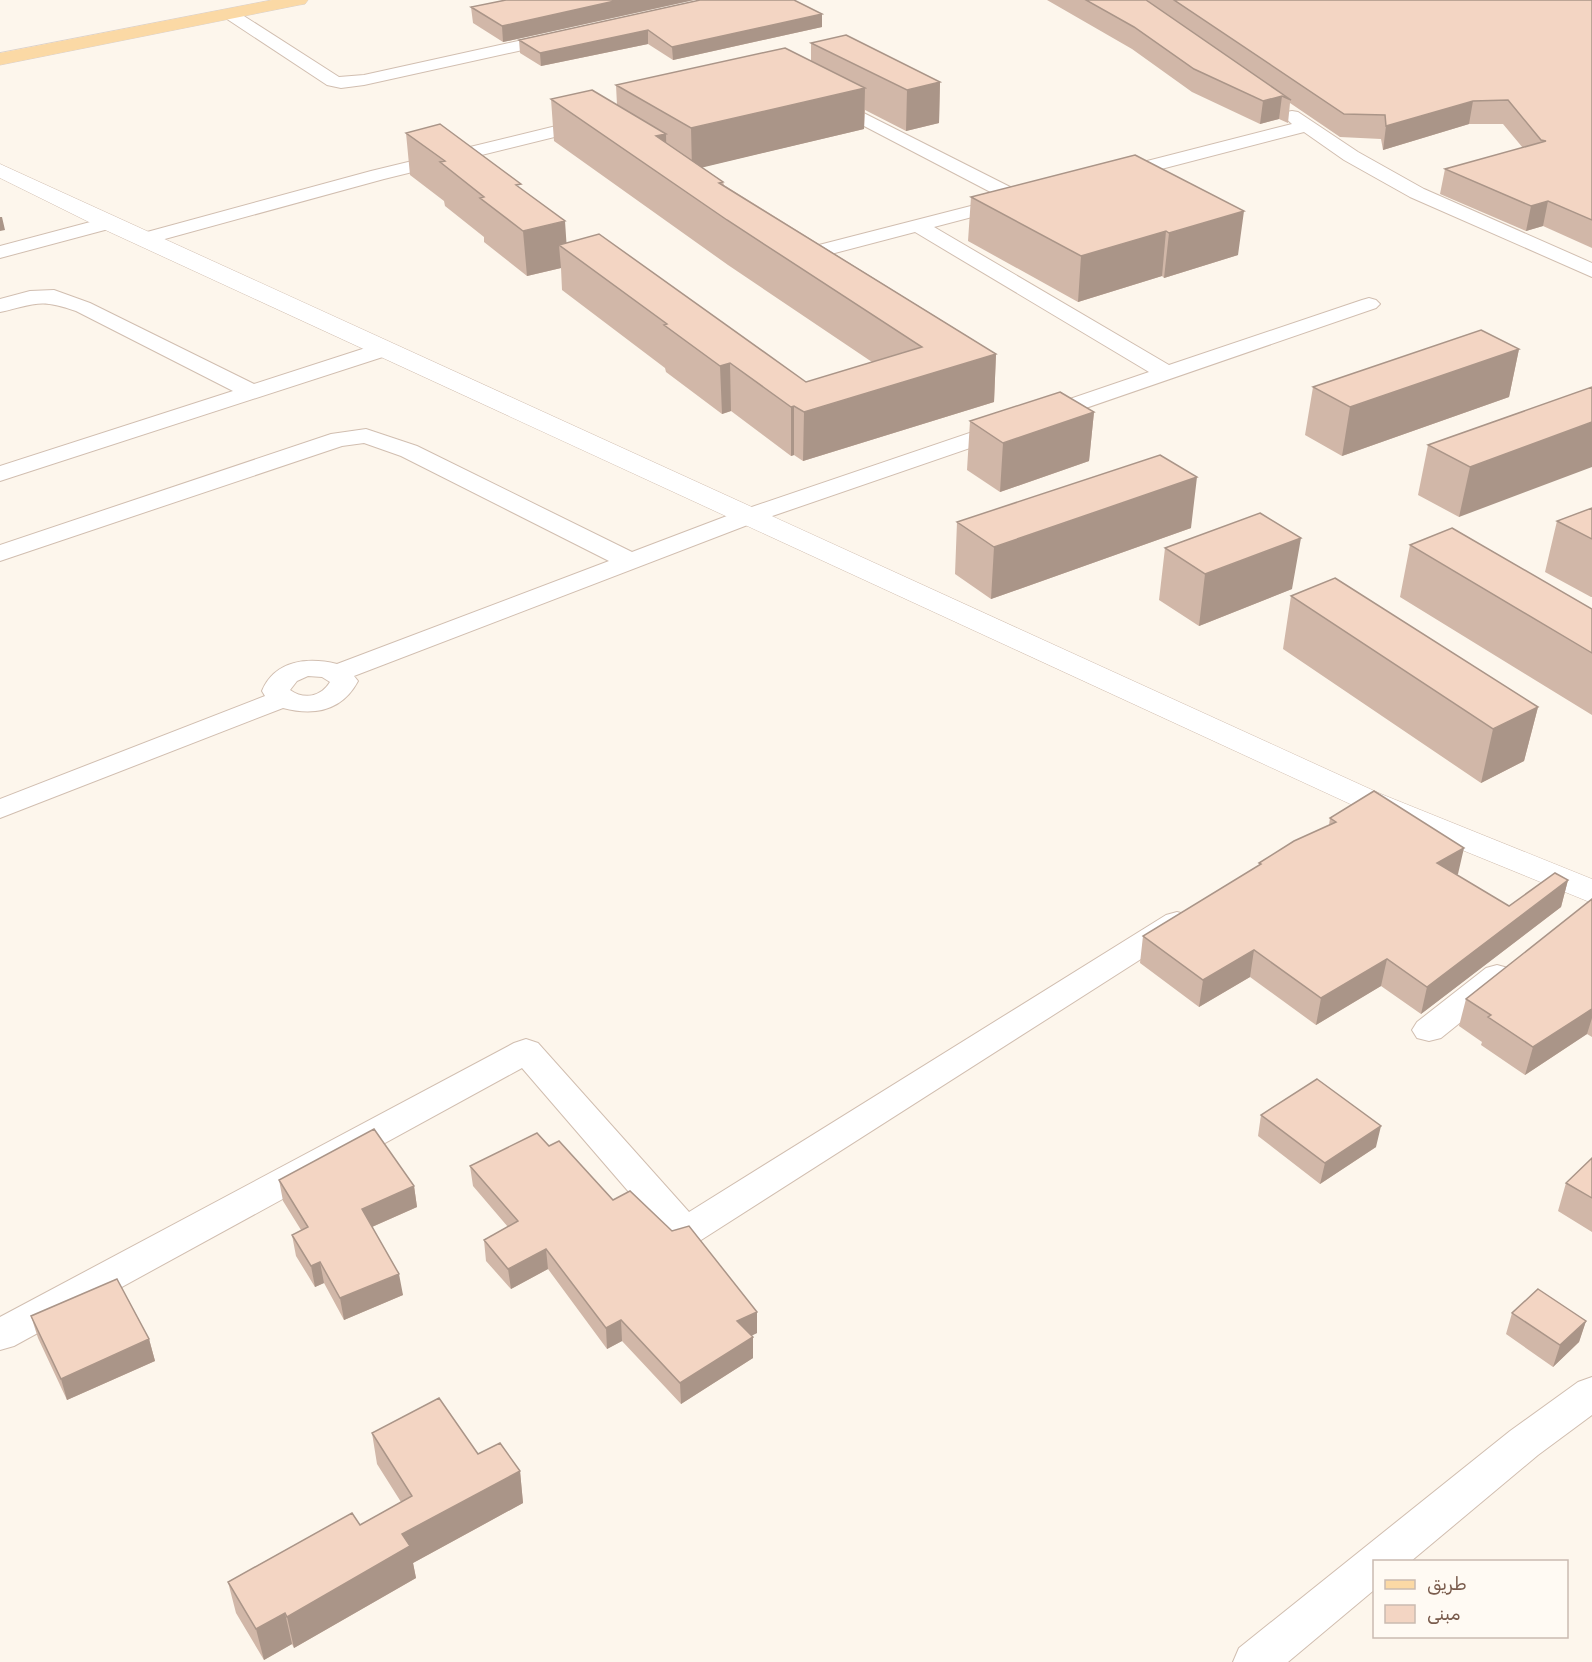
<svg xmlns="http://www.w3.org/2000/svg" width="1592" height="1662" font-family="Rubik,'Noto Sans Arabic',sans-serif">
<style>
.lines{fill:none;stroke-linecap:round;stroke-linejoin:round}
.minor-casing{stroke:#d1beb0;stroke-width:2}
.tertiary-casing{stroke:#d1beb0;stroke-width:1}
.primary-casing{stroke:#dad1cd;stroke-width:1}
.minor{fill:#fff;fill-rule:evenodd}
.tertiary{fill:#fff;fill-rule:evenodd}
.primary{fill:#fbd9a5;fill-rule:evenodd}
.wall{fill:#d1b7a8}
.shaded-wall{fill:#aa9588}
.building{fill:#f3d5c3;stroke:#aa9588;stroke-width:1.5}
</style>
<rect width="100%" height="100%" fill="#fdf6ec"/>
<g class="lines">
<defs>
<path id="minor" d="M230,9L236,11L339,77L364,75L559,32L567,37L559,42L364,85L341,88L327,85L224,17L222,14Z
M828,95L1026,195L1029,199L1026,203L934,227L1169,365L1362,300L1369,298L1376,300L1380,304L1376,308L758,521L354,676L358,681C342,711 314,716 283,708L0,818V799L265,696L262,691C275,660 308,657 337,664L609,561L401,456L364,443L342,446L0,561V545L331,434L366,429L417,446L632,552L740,511L1149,372L915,232L812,259L783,244L780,240L783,236L790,234L815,246L1002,198L822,104L819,100L822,96ZM308,676L322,677L330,682C321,697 304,700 290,690L297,681Z
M1292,111L1298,112L1358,152L1424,189L1592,263V277L1410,197L1344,160L1304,132L1115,181L1108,179L1106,175L1108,171L1292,124L1283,116L1286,112Z
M593,117L599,118L602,122L599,126L384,179L143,245L136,243L133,239L136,235L371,171Z
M109,217L116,219L119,223L116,227L0,258V246Z
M54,290L90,303L254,384L384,342L392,344L395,349L392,354L0,481V466L233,391L76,311C39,298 36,304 0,312V299L30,291Z
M1177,912L1188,915L1193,922L1188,929L698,1242L685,1246L672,1242L522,1068L14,1346L0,1350V1317L514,1043L526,1039L538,1043L689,1212L1166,915Z
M1497,965L1508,968L1513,976L1508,984L1441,1038L1429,1041L1417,1038L1412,1030L1417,1022L1486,968Z
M1592,1377V1415L1538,1455L1410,1562H1374V1590L1288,1662H1233L1239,1648L1510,1431L1578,1382Z"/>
<path id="tertiary" d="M0,164L1381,794L1592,879V903L1359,808L101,228L0,178Z"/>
<path id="primary" d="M272,0H308L305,4L299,5L0,65V53Z"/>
</defs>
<use href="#minor" class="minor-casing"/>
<use href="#tertiary" class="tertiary-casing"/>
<use href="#primary" class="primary-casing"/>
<use href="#minor" class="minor"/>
<use href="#tertiary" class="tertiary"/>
<use href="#primary" class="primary"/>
</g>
<path class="wall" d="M506,0H694L503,42L473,23L471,7Z
M1047,0H1592V248L1543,226L1526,231L1440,194L1445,169L1523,148L1503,124H1469L1383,150L1381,139L1340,137L1290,103L1288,123L1279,119L1260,124L1192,92L1132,49Z
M822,14V27L673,60L648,44L541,66L520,53L519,40Z
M811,43L940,82L939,123L906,131L865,110L864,129L702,167L723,182L724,185L996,354L994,402L803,461L794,455L791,456L731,411L722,414L666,372L665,368L562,290L561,268L527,276L484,242V237L445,206L444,201L410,175L406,133L521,189L567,243L806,382L872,362L728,265L554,141L551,99L617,105L616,85L811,61Z
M1135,155L1238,255L1164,278L1162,276L1078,302L968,241L971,197Z
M1519,349L1509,397L1342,456L1305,435L1313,387Z
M1592,387L1459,517L1418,495L1428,445Z
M1094,412L1089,461L1000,492L967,470L970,421Z
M1592,508V597H1591L1545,572L1557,521Z
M957,522L1191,528L991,599L955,574Z
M1410,545L1592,609V715L1400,597Z
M1165,548L1292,589L1199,626L1159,600Z
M1291,596L1538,707L1524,761L1481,783L1283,649Z
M1330,818L1458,874L1457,875L1509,906L1568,880L1561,907L1421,1014L1381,986L1316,1025L1250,977L1199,1007L1140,963L1143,936L1259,866V863L1329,825Z
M1592,899V1037L1587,1034L1525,1075L1481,1045L1482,1042L1459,1026L1466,999Z
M1261,1115L1376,1147L1320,1184L1258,1136Z
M549,1146L613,1200L757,1312V1333L751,1336L753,1358L681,1404L622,1341L607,1349L548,1269L511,1289L486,1261L484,1240L508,1227L473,1186L470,1166Z
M1592,1158V1232L1558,1211L1566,1183Z
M279,1180L414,1186L417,1207L372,1227L403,1295L344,1320L324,1283L315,1287L296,1256L292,1235L301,1230L283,1201Z
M1512,1313L1586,1321L1579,1342L1553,1367L1506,1334Z
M31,1316L149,1339L155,1361L67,1400L38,1338Z
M372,1433L478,1454L520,1471L523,1503L413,1563L416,1578L294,1648L292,1644L264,1660L236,1613L228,1582L360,1525L401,1502L377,1464Z"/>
<path class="shaded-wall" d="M619,0H694L503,42L502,26Z
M822,14V27L673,60L672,47Z
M648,30V44L541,66L540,53Z
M940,82L939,123L906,131L907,90Z
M865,88L864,129L692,170L691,128Z
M1282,96L1279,119L1260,124L1263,101Z
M1473,101L1469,124L1383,150L1386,126Z
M666,134L667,176L656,136Z
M1548,201L1543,226L1526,231L1531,206Z
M1244,211L1238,255L1164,278L1169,233Z
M0,217H2L5,230L0,231Z
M565,221L567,251L559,245L561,268L527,276L523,231Z
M1166,231L1162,276L1078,302L1081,256Z
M1519,349L1509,397L1342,456L1350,407Z
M996,354L994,402L803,461L804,412Z
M730,363L731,411L722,414L720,366Z
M794,406V455L791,456V407Z
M1094,412L1089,461L1000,492L1003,443Z
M1592,422V467L1459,517L1470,467Z
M1197,477L1191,528L991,599L994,547Z
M1301,538L1292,589L1199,626L1205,574Z
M1538,707L1524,761L1481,783L1493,729Z
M1464,848L1458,874L1431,889L1437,863Z
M1568,880L1561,907L1421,1014L1427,987Z
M1254,950L1250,977L1199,1007L1203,980Z
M1387,959L1381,986L1316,1025L1321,998Z
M1592,1009V1018L1587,1034L1525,1075L1533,1047Z
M1381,1126L1376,1147L1320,1184L1325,1163Z
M414,1186L417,1207L365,1230L362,1209Z
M546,1249L548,1269L511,1289L508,1269Z
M320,1262L324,1283L315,1287L311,1266Z
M399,1274L403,1295L344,1320L340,1298Z
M757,1312V1333L738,1342L737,1321Z
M621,1320L622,1341L607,1349L606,1328Z
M1586,1321L1579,1342L1553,1367L1560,1345Z
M753,1337V1358L681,1404L680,1383Z
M149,1339L155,1361L67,1400L61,1379Z
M520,1471L523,1503L413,1563L416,1578L294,1648L287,1617L402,1534Z
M285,1613L292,1644L264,1660L256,1629Z"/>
<path class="building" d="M506,0H619L502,26L471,7Z
M700,0H794L822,14L672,47L648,30L540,53L519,40Z
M1086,0H1146L1291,100L1282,96L1263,101L1194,69L1134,27Z
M1174,0H1592V220L1548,201L1531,206L1445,169L1546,141L1541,140L1508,100L1473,101L1386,126L1385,115L1344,114Z
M846,35L940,82L907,90L811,43Z
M785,48L865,88L691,128L616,85Z
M592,90L666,134L656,136L723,182L719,183L996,354L804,412L794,406L791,407L730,363L720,366L664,325L667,324L559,245L599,234L806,382L922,347L727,220L551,99Z
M440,124L521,184L516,185L565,221L523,231L480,198L484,197L440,162L445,161L406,133Z
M1135,155L1244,211L1169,233L1166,231L1081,256L971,197Z
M1481,330L1519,349L1350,407L1313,387Z
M1592,387V422L1470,467L1428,445Z
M1060,392L1094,412L1003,443L970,421Z
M1160,455L1197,477L994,547L957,522Z
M1592,508V539L1557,521Z
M1260,513L1301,538L1205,574L1165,548Z
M1452,528L1592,609V653L1410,545Z
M1335,578L1538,707L1493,729L1291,596Z
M1374,791L1464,848L1437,863L1509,906L1555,873L1568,880L1427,987L1387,959L1321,998L1254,950L1203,980L1143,936L1261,864L1259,863L1294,841L1336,822L1330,818Z
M1592,899V1009L1533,1047L1488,1017L1491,1015L1466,999Z
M1317,1079L1381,1126L1325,1163L1261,1115Z
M374,1129L414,1186L362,1209L399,1274L340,1298L320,1262L311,1266L292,1235L308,1227L279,1180Z
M537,1133L549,1146L559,1141L613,1200L630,1191L672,1231L689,1226L757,1312L737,1321L753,1337L680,1383L621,1320L606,1328L546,1249L508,1269L484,1240L518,1221L470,1166Z
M1592,1158V1198L1566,1183Z
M117,1279L149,1339L61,1379L31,1316Z
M1538,1289L1586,1321L1560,1345L1512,1313Z
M439,1398L478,1454L500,1443L520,1471L402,1534L410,1546L287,1617L285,1613L256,1629L228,1582L352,1513L360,1525L412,1496L372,1433Z"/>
<rect x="1373" y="1560" width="195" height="78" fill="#fffaf3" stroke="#cabbb1" stroke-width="1.5"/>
<rect x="1385" y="1580" width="30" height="9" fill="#fbd9a5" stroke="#cabbb1" stroke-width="1.5"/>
<text x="1427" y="1590" font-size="18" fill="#7a5c4d">طريق</text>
<rect x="1385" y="1605" width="30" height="18" fill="#f3d5c3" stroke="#cabbb1" stroke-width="1.5"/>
<text x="1427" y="1620" font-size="18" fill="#7a5c4d">مبنى</text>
</svg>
